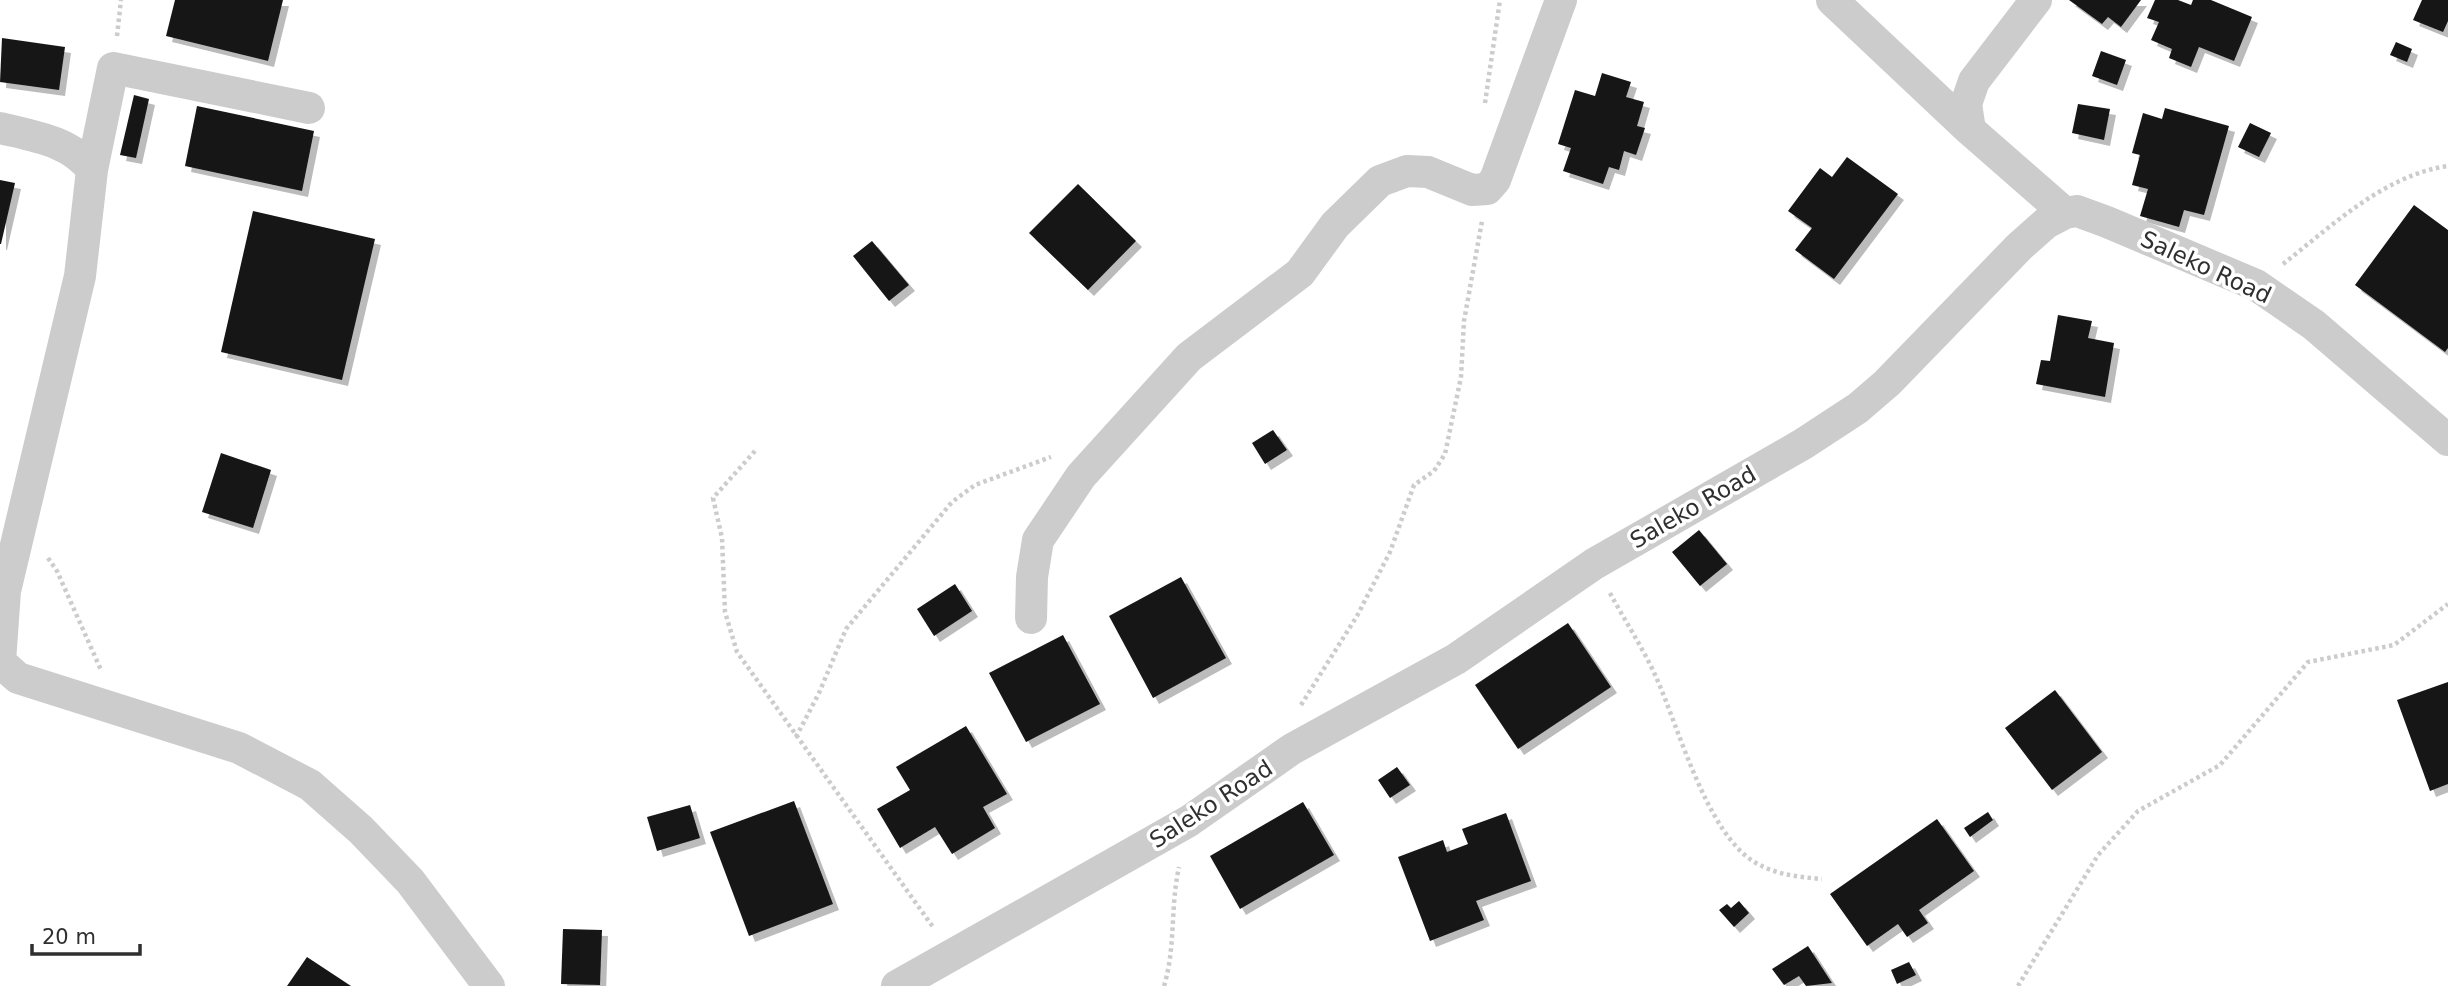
<svg xmlns="http://www.w3.org/2000/svg" width="2448" height="986" font-family="'DejaVu Sans',sans-serif">
<style>
.building{fill:#161616;filter:url(#shadow)}
.lines{fill:none;stroke-linecap:round;stroke-linejoin:round}
.path{stroke:#ccc;stroke-width:4.5;stroke-dasharray:3.5 3.5;stroke-linecap:butt}
.street{stroke:#ccc;stroke-width:32}
.labels{text-anchor:middle;stroke-width:7;stroke-linejoin:round;paint-order:stroke}
.street-label{font-size:23px;fill:#2f2f2f;stroke:#fff}
</style>
<defs>
<filter id="shadow"><feDropShadow dx="6" dy="6" stdDeviation="0" flood-color="#0004"/></filter>
</defs>
<rect width="100%" height="100%" fill="#fff"/>
<path class="building" d="M175,0H283L268,61L166,36Z
M2069,0H2141L2121,27L2108,17L2102,24Z
M2155,0H2178L2191,5L2193,0H2211L2252,17L2234,61L2199,47L2191,67L2169,58L2172,49L2151,40L2159,22L2147,18Z
M2422,0H2448V21L2443,32L2413,20Z
M2,38L65,47L59,90L0,82Z
M2396,42L2412,49L2407,62L2390,55Z
M2101,51L2126,60L2117,85L2092,76Z
M1602,73L1631,82L1626,97L1644,102L1637,126L1645,128L1636,155L1624,151L1619,170L1609,167L1603,184L1563,171L1571,148L1558,144L1575,90L1595,96Z
M134,95L149,99L136,158L120,155Z
M2078,104L2110,109L2104,140L2072,133Z
M197,106L314,131L302,191L185,166Z
M2165,108L2229,126L2204,215L2184,210L2179,227L2140,216L2148,189L2132,185L2140,155L2132,153L2143,113L2162,119Z
M2250,123L2271,133L2259,157L2238,147Z
M1847,157L1898,194L1834,279L1795,250L1812,228L1788,211L1820,168L1832,177Z
M0,180L15,183L1,244H0Z
M1078,184L1136,241L1088,290L1029,233Z
M2414,205L2448,230V348L2445,352L2355,285Z
M253,211L375,239L342,380L221,352Z
M872,241L909,285L889,301L853,256Z
M2058,315L2092,321L2088,338L2114,343L2105,397L2036,384L2041,360L2050,361Z
M1273,430L1287,450L1265,464L1252,443Z
M221,453L271,470L253,528L202,512Z
M1699,530L1727,564L1700,586L1672,552Z
M1181,577L1226,658L1153,698L1109,616Z
M955,584L972,611L934,636L917,609Z
M1568,623L1611,687L1518,749L1475,685Z
M1063,635L1100,704L1026,742L989,673Z
M2448,682V784L2430,791L2397,700Z
M2055,690L2102,752L2052,790L2005,728Z
M966,726L1007,794L983,807L995,828L952,854L935,827L900,848L877,809L910,790L896,767Z
M1397,767L1410,785L1390,798L1378,780Z
M794,801L833,904L749,936L710,832Z
M1303,802L1334,855L1240,909L1210,856Z
M690,805L700,838L657,851L647,817Z
M1988,812L1993,820L1970,837L1964,828Z
M1506,813L1531,881L1476,901L1484,920L1430,941L1398,857L1443,840L1447,852L1468,844L1462,829Z
M1937,819L1974,871L1919,910L1928,923L1907,937L1898,924L1867,946L1830,894Z
M1739,901L1749,913L1734,927L1719,910L1727,904L1731,908Z
M563,929L602,930L600,985L561,984Z
M1808,946L1832,983L1806,986L1799,976L1784,985L1772,969Z
M307,957L351,986H287Z
M1909,962L1916,975L1897,984L1891,970Z"/>
<g class="lines">
<path class="path" d="M117,36L121,0
M1485,103L1500,0
M2283,264C2332,226 2384,175 2448,166
M755,451L713,498L722,538L725,612L737,652L933,927
M48,558L57,571L101,670
M1610,593C1625,621 1643,648 1656,677C1679,728 1707,835 1756,863C1777,875 1799,877 1822,879
M1301,705L1357,616L1390,552L1414,485L1434,471L1445,454L1461,377L1464,321L1482,221
M796,737L819,693L846,629L952,502L975,485L1051,457
M1164,986C1176,947 1170,907 1179,867
M2018,986L2098,855L2138,811L2220,765L2308,662L2394,645L2448,604"/>
<path class="street" d="M1832,0L1970,130L2065,213
M309,108L113,68L92,170L80,276L5,591L0,662L18,678L239,748L310,785L361,830L410,881L489,986
M0,128C33,136 71,141 92,170
M1970,130L1966,104L1974,81L2036,0
M1031,618L1032,577L1038,540L1081,476L1189,357L1300,273L1335,225L1380,181L1407,171L1428,172L1472,190L1487,189L1495,180L1561,0
M897,986L1189,821L1292,749L1456,659L1594,564L1803,444L1858,408L1887,383L2019,247L2046,223L2065,213L2077,211L2107,222L2256,285L2314,325L2448,440"/>
</g>
<g class="labels">
<g class="street-label">
<text transform="translate(2206 267) rotate(25)" y="8">Saleko Road</text>
<text transform="translate(1693 507) rotate(-30)" y="8">Saleko Road</text>
<text transform="translate(1211 804) rotate(-33)" y="8">Saleko Road</text>
</g>
</g>
<path d="M32 944v10h108v-10" fill="none" stroke="#2f2f2f" stroke-width="3.5"/>
<text x="42" y="944" font-size="21" fill="#2f2f2f" stroke="#ffffff" stroke-width="5" paint-order="stroke">20 m</text>
</svg>
